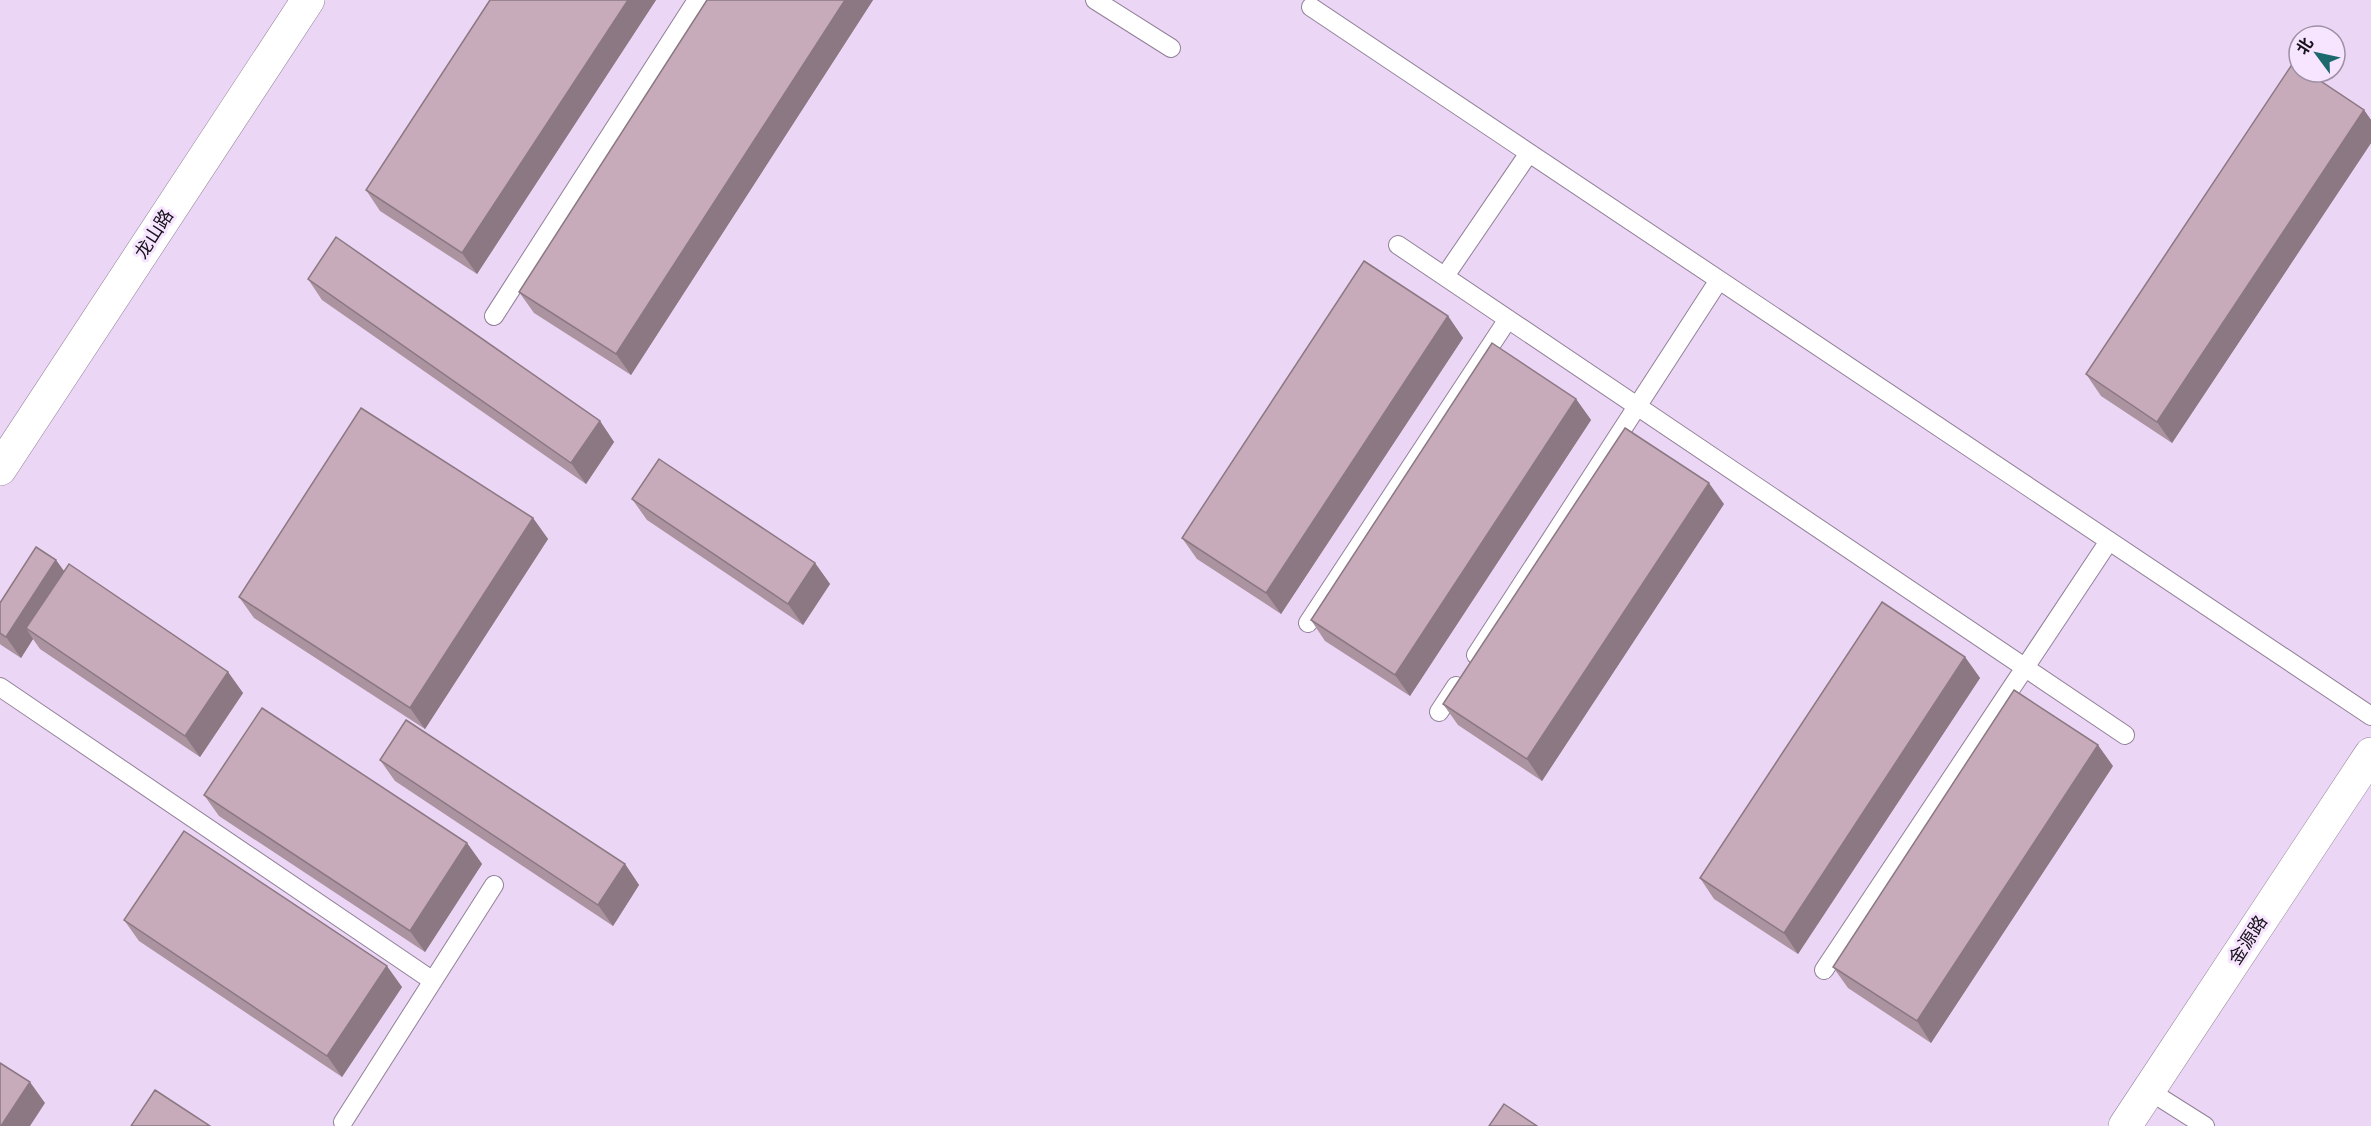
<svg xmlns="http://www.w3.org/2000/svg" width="2371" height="1126" font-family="'Archivo Narrow','Noto Sans SC',sans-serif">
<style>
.built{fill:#ecd6f6;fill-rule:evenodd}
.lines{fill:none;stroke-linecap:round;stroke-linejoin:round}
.lane-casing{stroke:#918198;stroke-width:20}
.secondary-casing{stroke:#918198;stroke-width:34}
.lane{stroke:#fff;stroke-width:18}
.secondary{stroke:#fff;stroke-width:33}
.wall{fill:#ab93a0}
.shaded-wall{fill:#8b7882}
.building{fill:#c7abba;stroke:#8b7882;stroke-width:1.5}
.labels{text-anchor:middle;stroke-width:6;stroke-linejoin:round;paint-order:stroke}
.street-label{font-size:18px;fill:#17111a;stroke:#f7e5ff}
</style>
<rect width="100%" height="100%" fill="#f7e5ff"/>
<path class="built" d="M0,0H2371V1126H0ZM2299,36H2335V72H2299Z"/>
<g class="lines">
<defs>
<path id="lane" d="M1095,0L1171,48
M1311,7L2371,716
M1398,245L2125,735
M1445,276L1529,153
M494,316L697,0
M1308,623L1508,319
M1476,655L1719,280
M0,687L433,981
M1439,712L1456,686
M1824,970L2109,541
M2148,1090L2205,1126
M343,1122L494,885"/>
<path id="secondary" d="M0,469L308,0
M2125,1126L2371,754"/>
</defs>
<use href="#lane" class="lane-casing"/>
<use href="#secondary" class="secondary-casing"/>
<use href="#lane" class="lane"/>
<use href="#secondary" class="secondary"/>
</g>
<path class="wall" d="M490,0H656L477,274L380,211L366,190Z
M707,0H873L631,375L534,313L519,292Z
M2364,110L2371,120V143L2172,443L2101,396L2086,374Z
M308,279L600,421L614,442L586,484L322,300Z
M1448,316L1463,338L1281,614L1197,559L1182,538Z
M1576,399L1591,420L1410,696L1325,641L1311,620Z
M632,499L815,563L830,584L803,625L647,520Z
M1724,504L1542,781L1458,725L1443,704Z
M533,518L548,539L425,729L254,618L239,597Z
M56,560L64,571L228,672L243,693L200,757L40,649L33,639L21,658L1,645L0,644V603Z
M1965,657L1980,678L1798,954L1714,899L1700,878Z
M380,760L625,864L639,885L613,926L395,781Z
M2113,766L1931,1043L1848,988L1833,967Z
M204,795L467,843L482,864L425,952L219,816Z
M124,920L402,987L342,1077L139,941Z"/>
<path class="shaded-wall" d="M628,0H656L477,274L462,253Z
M845,0H873L631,375L616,354Z
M2364,110L2371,120V143L2172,443L2157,422Z
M1448,316L1463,338L1281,614L1266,593Z
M1576,399L1591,420L1410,696L1395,675Z
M600,421L614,442L586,484L571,463Z
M1709,483L1724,504L1542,781L1527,759Z
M533,518L548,539L425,729L410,708Z
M56,560L71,581L26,628L33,639L21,658L6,637Z
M815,563L830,584L803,625L788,604Z
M1965,657L1980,678L1798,954L1784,933Z
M228,672L243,693L200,757L185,736Z
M2098,745L2113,766L1931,1043L1917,1021Z
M467,843L482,864L425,952L410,931Z
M625,864L639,885L613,926L598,905Z
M387,966L402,987L342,1077L327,1056Z
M30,1082L45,1103L30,1126H1Z"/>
<path class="building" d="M490,0H628L462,253L366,190Z
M707,0H845L616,354L519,292Z
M2293,63L2299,67V72H2307L2364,110L2157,422L2086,374Z
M336,237L600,421L571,463L308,279Z
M1364,261L1448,316L1266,593L1182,538Z
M1492,343L1576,399L1395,675L1311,620Z
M361,408L533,518L410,708L239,597Z
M1625,428L1709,483L1527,759L1443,704Z
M659,459L815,563L788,604L632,499Z
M36,547L56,560L6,637L0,633V603Z
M69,564L228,672L185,736L26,628Z
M1882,602L1965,657L1784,933L1700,878Z
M2014,690L2098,745L1917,1021L1833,967Z
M262,708L467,843L410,931L204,795Z
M406,720L625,864L598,905L380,760Z
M184,831L387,966L327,1056L124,920Z
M0,1063L30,1082L1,1126H0Z
M155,1090L210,1126H131Z
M1504,1104L1537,1126H1489Z"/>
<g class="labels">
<g class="street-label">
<text transform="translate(154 234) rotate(-57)" y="6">龙山路</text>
<text transform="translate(2248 940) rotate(-57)" y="6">金源路</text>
</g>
</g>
<g transform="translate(2317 54) rotate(303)"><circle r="28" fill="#f7e5ff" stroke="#9d90a3" stroke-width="1.5"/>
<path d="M0-4.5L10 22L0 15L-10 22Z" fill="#1c696d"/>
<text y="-9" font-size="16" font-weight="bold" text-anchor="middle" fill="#17111a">北</text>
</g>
</svg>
